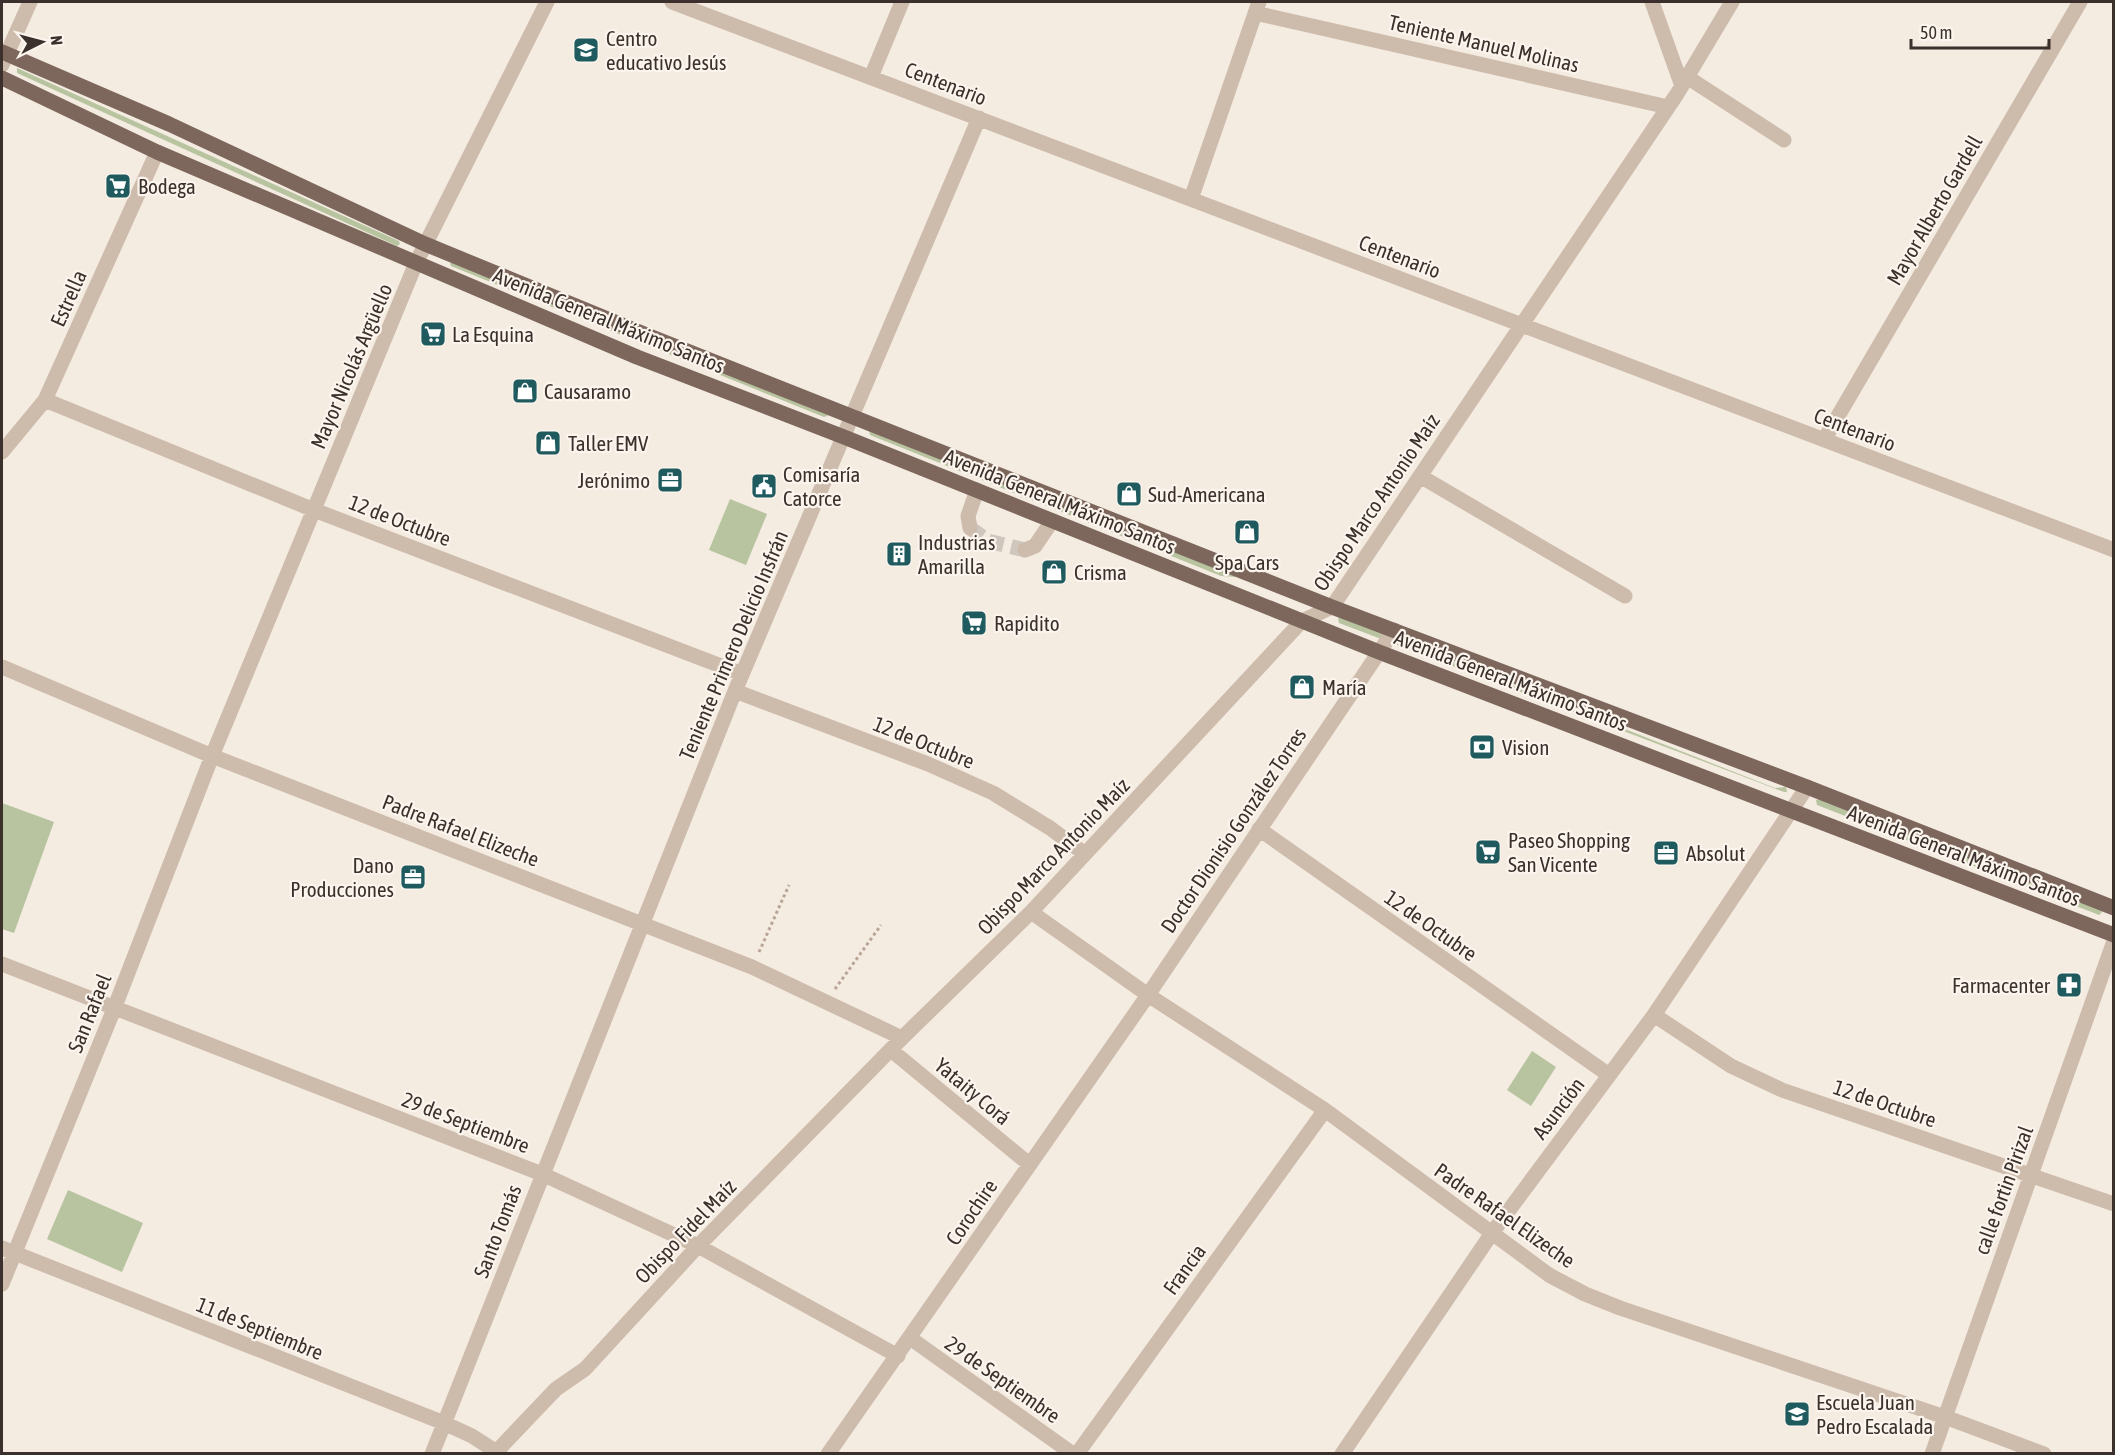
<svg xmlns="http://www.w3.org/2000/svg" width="2115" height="1455" font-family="'Asap Condensed',sans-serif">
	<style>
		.green { fill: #b8c4a0 }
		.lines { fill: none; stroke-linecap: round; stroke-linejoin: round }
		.minor-tunnel { stroke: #cfc6bd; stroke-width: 15; stroke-dasharray: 15 8; stroke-linecap: butt }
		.path { stroke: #b9a596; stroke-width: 3; stroke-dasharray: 3 3; stroke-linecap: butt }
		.minor { stroke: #cdbbac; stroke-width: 15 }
		.major { stroke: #7d675c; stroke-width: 15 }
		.labels { text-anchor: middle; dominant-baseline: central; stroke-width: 4.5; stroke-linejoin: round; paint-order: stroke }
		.poi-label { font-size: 21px; fill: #3b302b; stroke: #fbf5ee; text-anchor: start }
		.street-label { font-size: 21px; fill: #3b302b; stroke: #fbf5ee }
	</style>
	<rect width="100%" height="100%" fill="#f4ebe1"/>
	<path class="green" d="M17,68L399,241L400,244L397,246L17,73Z
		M452,262L828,415L827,416L824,417L451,266L450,263Z
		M869,430L1238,577L1221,576L870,435Z
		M730,499L767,514L746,565L709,550Z
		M1338,618H1342L1775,788L1786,787L1787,792H1784L1339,623Z
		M1819,799L2101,909L2102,912L2099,915L1817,805L1816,800Z
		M2,803L54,822L14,933L2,929Z
		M1532,1051L1556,1067L1531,1106L1507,1090Z
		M68,1190L143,1223L122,1272L47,1239Z"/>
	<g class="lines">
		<path class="minor-tunnel" d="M970,528L988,541L1025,550"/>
		<path class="path" d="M759,952L789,885
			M835,989L881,925"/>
		<path class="minor" d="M672,2L2114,550
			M1652,2L1682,86
			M1255,13L1668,107
			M2,65L30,2
			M871,77L902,2
			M1687,77L1784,140
			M1191,199L1259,2
			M45,400L314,510L742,674
			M1824,440L2080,2
			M2,452L45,400L157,152
			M1420,476L1625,596
			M970,528L968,516L977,490
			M1025,550L1035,546L1052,521
			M2,667L212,756L752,967L902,1038
			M735,691L928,764L993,793L1050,828L1085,854
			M1259,829L1609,1075
			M1031,912L1148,995L1325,1110L1549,1275L1585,1294L1620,1308L1945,1417L2044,1454
			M2,964L542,1174L698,1246L898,1356
			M1654,1015L1731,1066L1782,1090L2114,1204
			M891,1050L1029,1164
			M2,1248L444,1423L472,1436L500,1454
			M2,1284L114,1009L212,756L416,263L547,2
			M910,1338L1073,1454
			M497,1451L556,1389L585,1369L698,1246L902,1038L1031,912L1302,621L1332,607L1677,94L1732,2
			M432,1454L735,691L979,118
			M828,1454L1148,995L1394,630
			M1077,1454L1325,1110
			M1342,1454L1492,1233L1654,1015L1807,787
			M1932,1454L2114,941"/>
		<path class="major" d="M2,52L169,124L425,244L644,334L1332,607L1807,787L2114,908
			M2,78L157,152L637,357L844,437L1379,652L2114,935"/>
	</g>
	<defs>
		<symbol id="school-square" viewBox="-11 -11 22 22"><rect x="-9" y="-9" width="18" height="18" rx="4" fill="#1f5a5e" stroke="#fbf5ee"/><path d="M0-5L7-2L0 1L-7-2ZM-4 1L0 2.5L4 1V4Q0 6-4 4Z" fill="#fff"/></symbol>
		<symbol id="supermarket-square" viewBox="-11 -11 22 22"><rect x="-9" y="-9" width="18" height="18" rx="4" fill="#1f5a5e" stroke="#fbf5ee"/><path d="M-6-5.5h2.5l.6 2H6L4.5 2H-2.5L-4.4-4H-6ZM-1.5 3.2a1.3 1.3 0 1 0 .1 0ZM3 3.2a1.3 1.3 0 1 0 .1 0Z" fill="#fff"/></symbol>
		<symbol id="shop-square" viewBox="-11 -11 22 22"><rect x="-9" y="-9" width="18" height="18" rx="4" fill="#1f5a5e" stroke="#fbf5ee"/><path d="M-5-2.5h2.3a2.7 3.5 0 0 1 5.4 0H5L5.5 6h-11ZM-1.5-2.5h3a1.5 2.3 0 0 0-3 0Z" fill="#fff"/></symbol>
		<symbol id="office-square" viewBox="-11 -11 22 22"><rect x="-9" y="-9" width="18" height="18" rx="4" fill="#1f5a5e" stroke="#fbf5ee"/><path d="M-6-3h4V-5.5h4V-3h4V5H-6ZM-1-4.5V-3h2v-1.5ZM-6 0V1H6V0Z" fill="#fff"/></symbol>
		<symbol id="civic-square" viewBox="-11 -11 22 22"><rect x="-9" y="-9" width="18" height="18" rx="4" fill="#1f5a5e" stroke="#fbf5ee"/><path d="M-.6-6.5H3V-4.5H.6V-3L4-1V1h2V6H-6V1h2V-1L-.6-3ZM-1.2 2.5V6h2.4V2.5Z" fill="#fff"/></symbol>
		<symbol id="building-square" viewBox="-11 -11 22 22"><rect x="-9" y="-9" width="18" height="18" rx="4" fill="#1f5a5e" stroke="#fbf5ee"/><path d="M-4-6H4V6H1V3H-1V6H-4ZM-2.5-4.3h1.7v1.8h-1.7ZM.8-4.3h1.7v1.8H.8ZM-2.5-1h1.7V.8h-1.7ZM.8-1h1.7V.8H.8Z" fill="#fff"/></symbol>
		<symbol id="bank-square" viewBox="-11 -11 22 22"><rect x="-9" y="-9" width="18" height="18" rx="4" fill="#1f5a5e" stroke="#fbf5ee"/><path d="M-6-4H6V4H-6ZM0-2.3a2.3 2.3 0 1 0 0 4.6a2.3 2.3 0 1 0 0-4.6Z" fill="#fff"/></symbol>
		<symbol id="pharmacy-square" viewBox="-11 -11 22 22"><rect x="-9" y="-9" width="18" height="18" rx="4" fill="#1f5a5e" stroke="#fbf5ee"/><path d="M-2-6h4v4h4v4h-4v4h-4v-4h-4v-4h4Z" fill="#fff"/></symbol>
	</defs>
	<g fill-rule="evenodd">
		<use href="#school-square" x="571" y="35" width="30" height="30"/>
		<use href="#supermarket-square" x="103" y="171" width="30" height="30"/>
		<use href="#supermarket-square" x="418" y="319" width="30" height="30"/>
		<use href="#shop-square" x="510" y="376" width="30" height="30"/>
		<use href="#shop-square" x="533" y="428" width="30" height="30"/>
		<use href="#office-square" x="655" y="465" width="30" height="30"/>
		<use href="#civic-square" x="749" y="471" width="30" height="30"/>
		<use href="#shop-square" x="1114" y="479" width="30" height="30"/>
		<use href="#shop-square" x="1232" y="517" width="30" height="30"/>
		<use href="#building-square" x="884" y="539" width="30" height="30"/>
		<use href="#shop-square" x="1039" y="557" width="30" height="30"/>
		<use href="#supermarket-square" x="959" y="608" width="30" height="30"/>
		<use href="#shop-square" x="1287" y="672" width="30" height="30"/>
		<use href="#bank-square" x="1467" y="732" width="30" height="30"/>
		<use href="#supermarket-square" x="1473" y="837" width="30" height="30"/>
		<use href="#office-square" x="1651" y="838" width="30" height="30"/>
		<use href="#office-square" x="398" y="862" width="30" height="30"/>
		<use href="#pharmacy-square" x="2054" y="970" width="30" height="30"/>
		<use href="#school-square" x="1782" y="1399" width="30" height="30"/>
	</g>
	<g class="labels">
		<g class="poi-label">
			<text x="606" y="38">Centro<tspan x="606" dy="24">educativo Jesús</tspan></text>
			<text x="138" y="186">Bodega</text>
			<text x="452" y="334">La Esquina</text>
			<text x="544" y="391">Causaramo</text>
			<text x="568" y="443">Taller EMV</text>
			<text x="783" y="474">Comisaría<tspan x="783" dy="24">Catorce</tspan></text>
			<text x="650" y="480" text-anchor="end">Jerónimo</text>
			<text x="1148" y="494">Sud-Americana</text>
			<text x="918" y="542">Industrias<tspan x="918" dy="24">Amarilla</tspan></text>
			<text x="1247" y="562" text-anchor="middle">Spa Cars</text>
			<text x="1074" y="572">Crisma</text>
			<text x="994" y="623">Rapidito</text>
			<text x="1322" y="687">María</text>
			<text x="1502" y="747">Vision</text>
			<text x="1508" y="840">Paseo Shopping<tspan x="1508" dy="24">San Vicente</tspan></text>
			<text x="1686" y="853">Absolut</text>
			<text x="394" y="865" text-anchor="end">Dano<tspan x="394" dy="24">Producciones</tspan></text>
			<text x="2050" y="985" text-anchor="end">Farmacenter</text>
			<text x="1816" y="1402">Escuela Juan<tspan x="1816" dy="24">Pedro Escalada</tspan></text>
		</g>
		<g class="street-label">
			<text transform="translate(1484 43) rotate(13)">Teniente Manuel Molinas</text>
			<text transform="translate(946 83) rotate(21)">Centenario</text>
			<text transform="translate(1934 210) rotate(-60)">Mayor Alberto Gardell</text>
			<text transform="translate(1400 256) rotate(21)">Centenario</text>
			<text transform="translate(68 298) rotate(-66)">Estrella</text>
			<text transform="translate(609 320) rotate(22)">Avenida General Máximo Santos</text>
			<text transform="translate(351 366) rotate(-67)">Mayor Nicolás Argüello</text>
			<text transform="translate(1855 429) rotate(21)">Centenario</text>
			<text transform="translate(1060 501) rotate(22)">Avenida General Máximo Santos</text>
			<text transform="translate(1376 502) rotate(-56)">Obispo Marco Antonio Maíz</text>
			<text transform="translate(400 520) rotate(21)">12 de Octubre</text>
			<text transform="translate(733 645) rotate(-67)">Teniente Primero Delicio Insfrán</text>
			<text transform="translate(1511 680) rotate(21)">Avenida General Máximo Santos</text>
			<text transform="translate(924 742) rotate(22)">12 de Octubre</text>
			<text transform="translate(461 830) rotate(21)">Padre Rafael Elizeche</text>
			<text transform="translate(1233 830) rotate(-56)">Doctor Dionisio González Torres</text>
			<text transform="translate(1964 855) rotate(21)">Avenida General Máximo Santos</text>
			<text transform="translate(1053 856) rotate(-46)">Obispo Marco Antonio Maíz</text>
			<text transform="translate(1431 925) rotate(35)">12 de Octubre</text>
			<text transform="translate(89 1013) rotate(-68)">San Rafael</text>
			<text transform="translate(973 1091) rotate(40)">Yataity Corá</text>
			<text transform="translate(1885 1103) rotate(19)">12 de Octubre</text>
			<text transform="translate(1558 1108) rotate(-53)">Asunción</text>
			<text transform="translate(466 1122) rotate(21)">29 de Septiembre</text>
			<text transform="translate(2003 1190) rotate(-70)">calle fortin Pirizal</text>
			<text transform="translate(971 1212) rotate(-56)">Corochire</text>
			<text transform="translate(1505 1215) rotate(35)">Padre Rafael Elizeche</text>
			<text transform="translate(497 1231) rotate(-69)">Santo Tomás</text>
			<text transform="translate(685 1231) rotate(-46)">Obispo Fidel Maíz</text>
			<text transform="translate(1184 1269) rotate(-54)">Francia</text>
			<text transform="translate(260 1328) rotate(22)">11 de Septiembre</text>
			<text transform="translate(1003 1379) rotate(35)">29 de Septiembre</text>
		</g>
	</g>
	<rect width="2115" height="1455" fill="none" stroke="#3b302b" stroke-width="6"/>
	<g transform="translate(42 42) rotate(84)" stroke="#fbf5ee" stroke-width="4.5" paint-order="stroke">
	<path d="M0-4.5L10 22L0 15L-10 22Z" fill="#3b302b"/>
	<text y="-9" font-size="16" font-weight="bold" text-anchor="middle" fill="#3b302b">N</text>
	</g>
	<path d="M1911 39v9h138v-9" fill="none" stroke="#3b302b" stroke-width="3"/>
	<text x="1920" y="39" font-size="18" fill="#3b302b" stroke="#fbf5ee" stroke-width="4.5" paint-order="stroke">50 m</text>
</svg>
